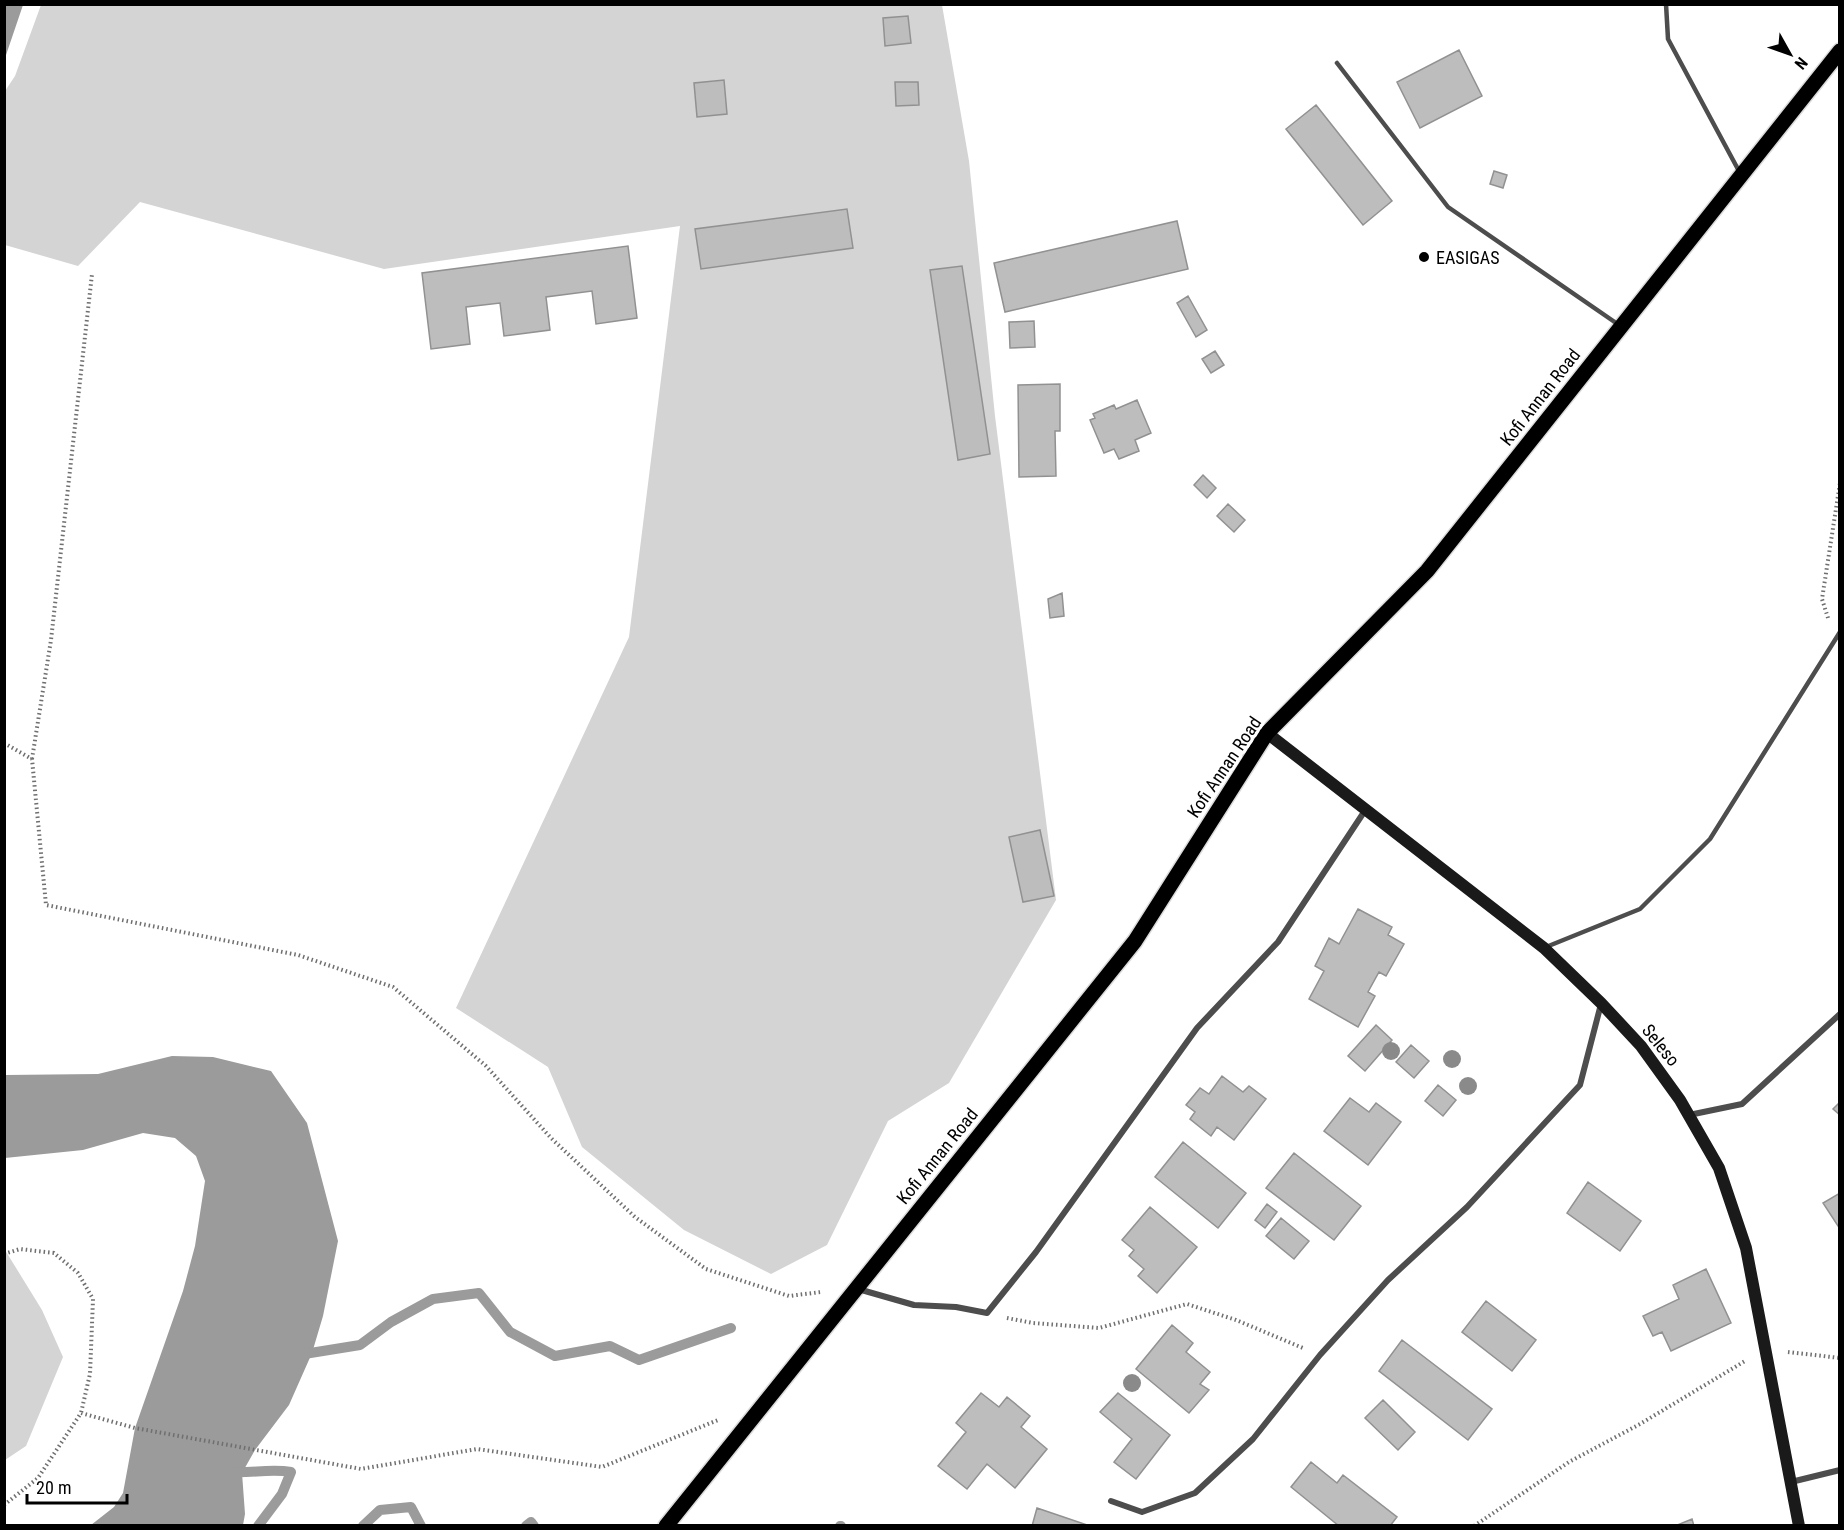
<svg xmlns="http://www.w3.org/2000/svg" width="1844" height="1530" font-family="'Roboto Condensed',sans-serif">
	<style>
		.green { fill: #d4d4d4 }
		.water { fill: #9b9b9b }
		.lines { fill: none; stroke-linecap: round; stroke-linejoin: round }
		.stream { stroke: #9b9b9b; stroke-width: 10 }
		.building { fill: #bdbdbd; stroke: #919191; stroke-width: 1.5 }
		.primary-casing { stroke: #dbdbdb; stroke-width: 18 }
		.path { stroke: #6f6f6f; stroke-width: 4; stroke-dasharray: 1.5 3; stroke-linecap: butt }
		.lane { stroke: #4d4d4d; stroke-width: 4.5 }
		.street { stroke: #4d4d4d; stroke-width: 6 }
		.secondary { stroke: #1a1a1a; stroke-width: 12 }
		.primary { stroke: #000; stroke-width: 15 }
		.tree { fill: #8a8a8a }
		.poi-dot { fill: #000; stroke: #fff; stroke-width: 2 }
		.labels { text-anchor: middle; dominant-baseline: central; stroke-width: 6; stroke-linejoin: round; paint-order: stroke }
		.poi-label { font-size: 18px; fill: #000; stroke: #fff; text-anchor: start }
		.street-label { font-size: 18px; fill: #000; stroke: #fff }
	</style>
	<rect width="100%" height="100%" fill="#fff"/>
	<path class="green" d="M41,5H942L969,161L995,416L1056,900L949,1083L888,1121L827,1245L771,1274L684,1230L582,1147L548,1067L456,1008L629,637L680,226L384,269L140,202L78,266L5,245V91L15,76Z
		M5,1250L42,1310L63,1357L26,1446L5,1460Z"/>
	<path class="water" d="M5,4L23,5L5,58L4,5Z
		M172,1056L213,1057L271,1071L307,1123L338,1241L323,1316L312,1353L289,1405L255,1450L242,1473L245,1514L243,1525H91L114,1507L123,1493L135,1428L183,1291L195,1246L205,1181L196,1156L175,1138L143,1133L83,1150L5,1158V1075L98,1074Z"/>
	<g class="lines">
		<path class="stream" d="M298,1355L360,1345L391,1322L433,1299L479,1293L510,1332L555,1356L610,1346L639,1360L731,1328
			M229,1472C251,1474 269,1468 291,1472L282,1494L258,1526
			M363,1526L380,1510L411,1507L421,1526
			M526,1526L531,1522L534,1526
			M840,1526H841"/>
	</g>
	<path class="building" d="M908,16L911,43L885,46L883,18Z
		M1459,50L1482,96L1420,128L1397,82Z
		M724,80L727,114L697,117L694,83Z
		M895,82H918L919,105L896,106Z
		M1316,105L1392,201L1363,225L1286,129Z
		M1494,171L1507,175L1503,188L1490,184Z
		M847,209L853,248L701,269L695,229Z
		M1177,221L1188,269L1005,312L994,263Z
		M628,246L637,318L596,324L592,291L546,297L550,330L504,336L500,303L466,307L470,344L431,349L422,273Z
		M962,266L990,454L958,460L930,270Z
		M1188,296L1207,330L1196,337L1177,303Z
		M1034,321L1035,347L1010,348L1009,322Z
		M1215,351L1224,365L1211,373L1202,359Z
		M1060,384V431H1055L1056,476L1019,477L1018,385Z
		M1137,400L1151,433L1135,440L1139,451L1119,459L1114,449L1104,453L1090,420L1095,418L1093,414L1114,405L1116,409Z
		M1203,475L1216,488L1207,498L1194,485Z
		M1228,504L1245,520L1234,532L1217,516Z
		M1062,593L1064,616L1050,618L1048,599Z
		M1040,830L1054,896L1023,902L1009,837Z
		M1358,909L1392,927L1388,935L1404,944L1386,976L1379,972L1368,992L1375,996L1358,1027L1309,999L1324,971L1315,966L1329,938L1339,944Z
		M1376,1025L1392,1040L1365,1071L1348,1056Z
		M1411,1045L1429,1061L1414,1078L1396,1062Z
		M1222,1076L1243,1092L1249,1086L1266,1099L1234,1140L1217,1127L1211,1136L1190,1119L1195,1112L1186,1105L1200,1088L1209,1094Z
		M1438,1085L1456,1100L1443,1116L1425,1101Z
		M1350,1098L1369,1112L1376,1103L1401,1122L1368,1165L1324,1131Z
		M1840,1102V1115L1833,1109Z
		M1183,1142L1246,1193L1218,1228L1155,1177Z
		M1294,1153L1361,1206L1334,1240L1266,1188Z
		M1588,1182L1641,1221L1620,1251L1567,1213Z
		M1840,1193V1229L1823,1203Z
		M1267,1204L1277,1212L1265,1228L1255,1220Z
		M1150,1207L1197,1247L1157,1293L1138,1276L1144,1269L1129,1256L1134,1250L1122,1240Z
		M1281,1218L1309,1241L1294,1259L1266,1236Z
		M1706,1269L1731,1323L1671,1351L1662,1332L1653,1336L1643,1316L1679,1299L1673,1285Z
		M1486,1301L1536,1340L1512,1371L1462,1332Z
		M1172,1325L1193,1343L1186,1352L1210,1372L1200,1384L1209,1390L1189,1413L1136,1369Z
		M1402,1340L1492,1409L1468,1440L1379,1371Z
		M981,1393L999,1407L1007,1397L1030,1416L1021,1427L1047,1449L1015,1488L987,1464L967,1489L938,1466L966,1432L956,1423Z
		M1118,1393L1170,1435L1136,1479L1114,1462L1132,1439L1100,1412Z
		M1383,1400L1415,1432L1398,1450L1365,1418Z
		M1311,1462L1337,1483L1343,1475L1397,1517L1390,1526H1339L1291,1487Z
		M1037,1508L1090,1526H1032Z
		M1692,1519L1694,1526H1675Z"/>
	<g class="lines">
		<defs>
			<path id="primary" d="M666,1526L1135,941L1267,733L1427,571L1840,51"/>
		</defs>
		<use href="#primary" class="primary-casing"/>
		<path class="path" d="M1828,618L1822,599L1840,483
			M4,743L32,759L46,905L298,955L393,987L486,1066L551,1138L635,1217L706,1269L789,1296L821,1292
			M32,759L51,640L92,274
			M4,1254L20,1249L54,1253L78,1273L93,1299L90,1374L81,1413
			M1007,1318L1033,1323L1099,1328L1187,1304L1236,1320L1303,1348
			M1788,1352L1840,1358
			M4,1505L38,1478L81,1413L135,1428L361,1469L477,1449L602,1467L718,1420
			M1474,1526L1569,1462L1640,1424L1745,1361"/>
		<path class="lane" d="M1666,4L1668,39L1740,173
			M1337,63L1448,207L1619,325
			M1546,947L1640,909L1710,839L1840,632"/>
		<path class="street" d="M1689,1115L1742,1104L1840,1014
			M858,1289L914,1305L956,1307L987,1313L1036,1252L1197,1028L1278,942L1366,809
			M1791,1482L1840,1470
			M1111,1501L1142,1512L1195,1493L1253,1439L1320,1355L1388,1280L1467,1207L1580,1085L1601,1004"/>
		<path class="secondary" d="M1267,733L1544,948L1601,1003L1641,1046L1680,1100L1719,1168L1746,1248L1799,1526"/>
		<use href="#primary" class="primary"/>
	</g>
	<g class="tree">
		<circle cx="1391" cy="1051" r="9"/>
		<circle cx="1452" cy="1059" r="9"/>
		<circle cx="1468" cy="1086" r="9"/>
		<circle cx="1132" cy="1383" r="9"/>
	</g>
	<circle class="poi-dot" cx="1424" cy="257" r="6"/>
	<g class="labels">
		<g class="poi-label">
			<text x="1436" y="257">EASIGAS</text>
		</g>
		<g class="street-label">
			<text transform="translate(1540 397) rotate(-52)">Kofi Annan Road</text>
			<text transform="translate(1224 767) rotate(-56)">Kofi Annan Road</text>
			<text transform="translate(1661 1045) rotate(51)">Seleso</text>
			<text transform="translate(937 1156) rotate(-51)">Kofi Annan Road</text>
		</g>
	</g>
	<rect width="1844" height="1530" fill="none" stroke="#000000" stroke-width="12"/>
	<g transform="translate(1790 54) rotate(130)" stroke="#ffffff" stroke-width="4.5" paint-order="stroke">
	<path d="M0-4.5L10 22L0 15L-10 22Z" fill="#000000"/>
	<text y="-9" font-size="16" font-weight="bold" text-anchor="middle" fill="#000000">N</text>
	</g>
	<path d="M27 1494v9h100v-9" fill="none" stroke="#000000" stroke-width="3"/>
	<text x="36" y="1494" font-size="18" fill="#000000" stroke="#ffffff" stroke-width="4.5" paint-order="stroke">20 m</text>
</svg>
